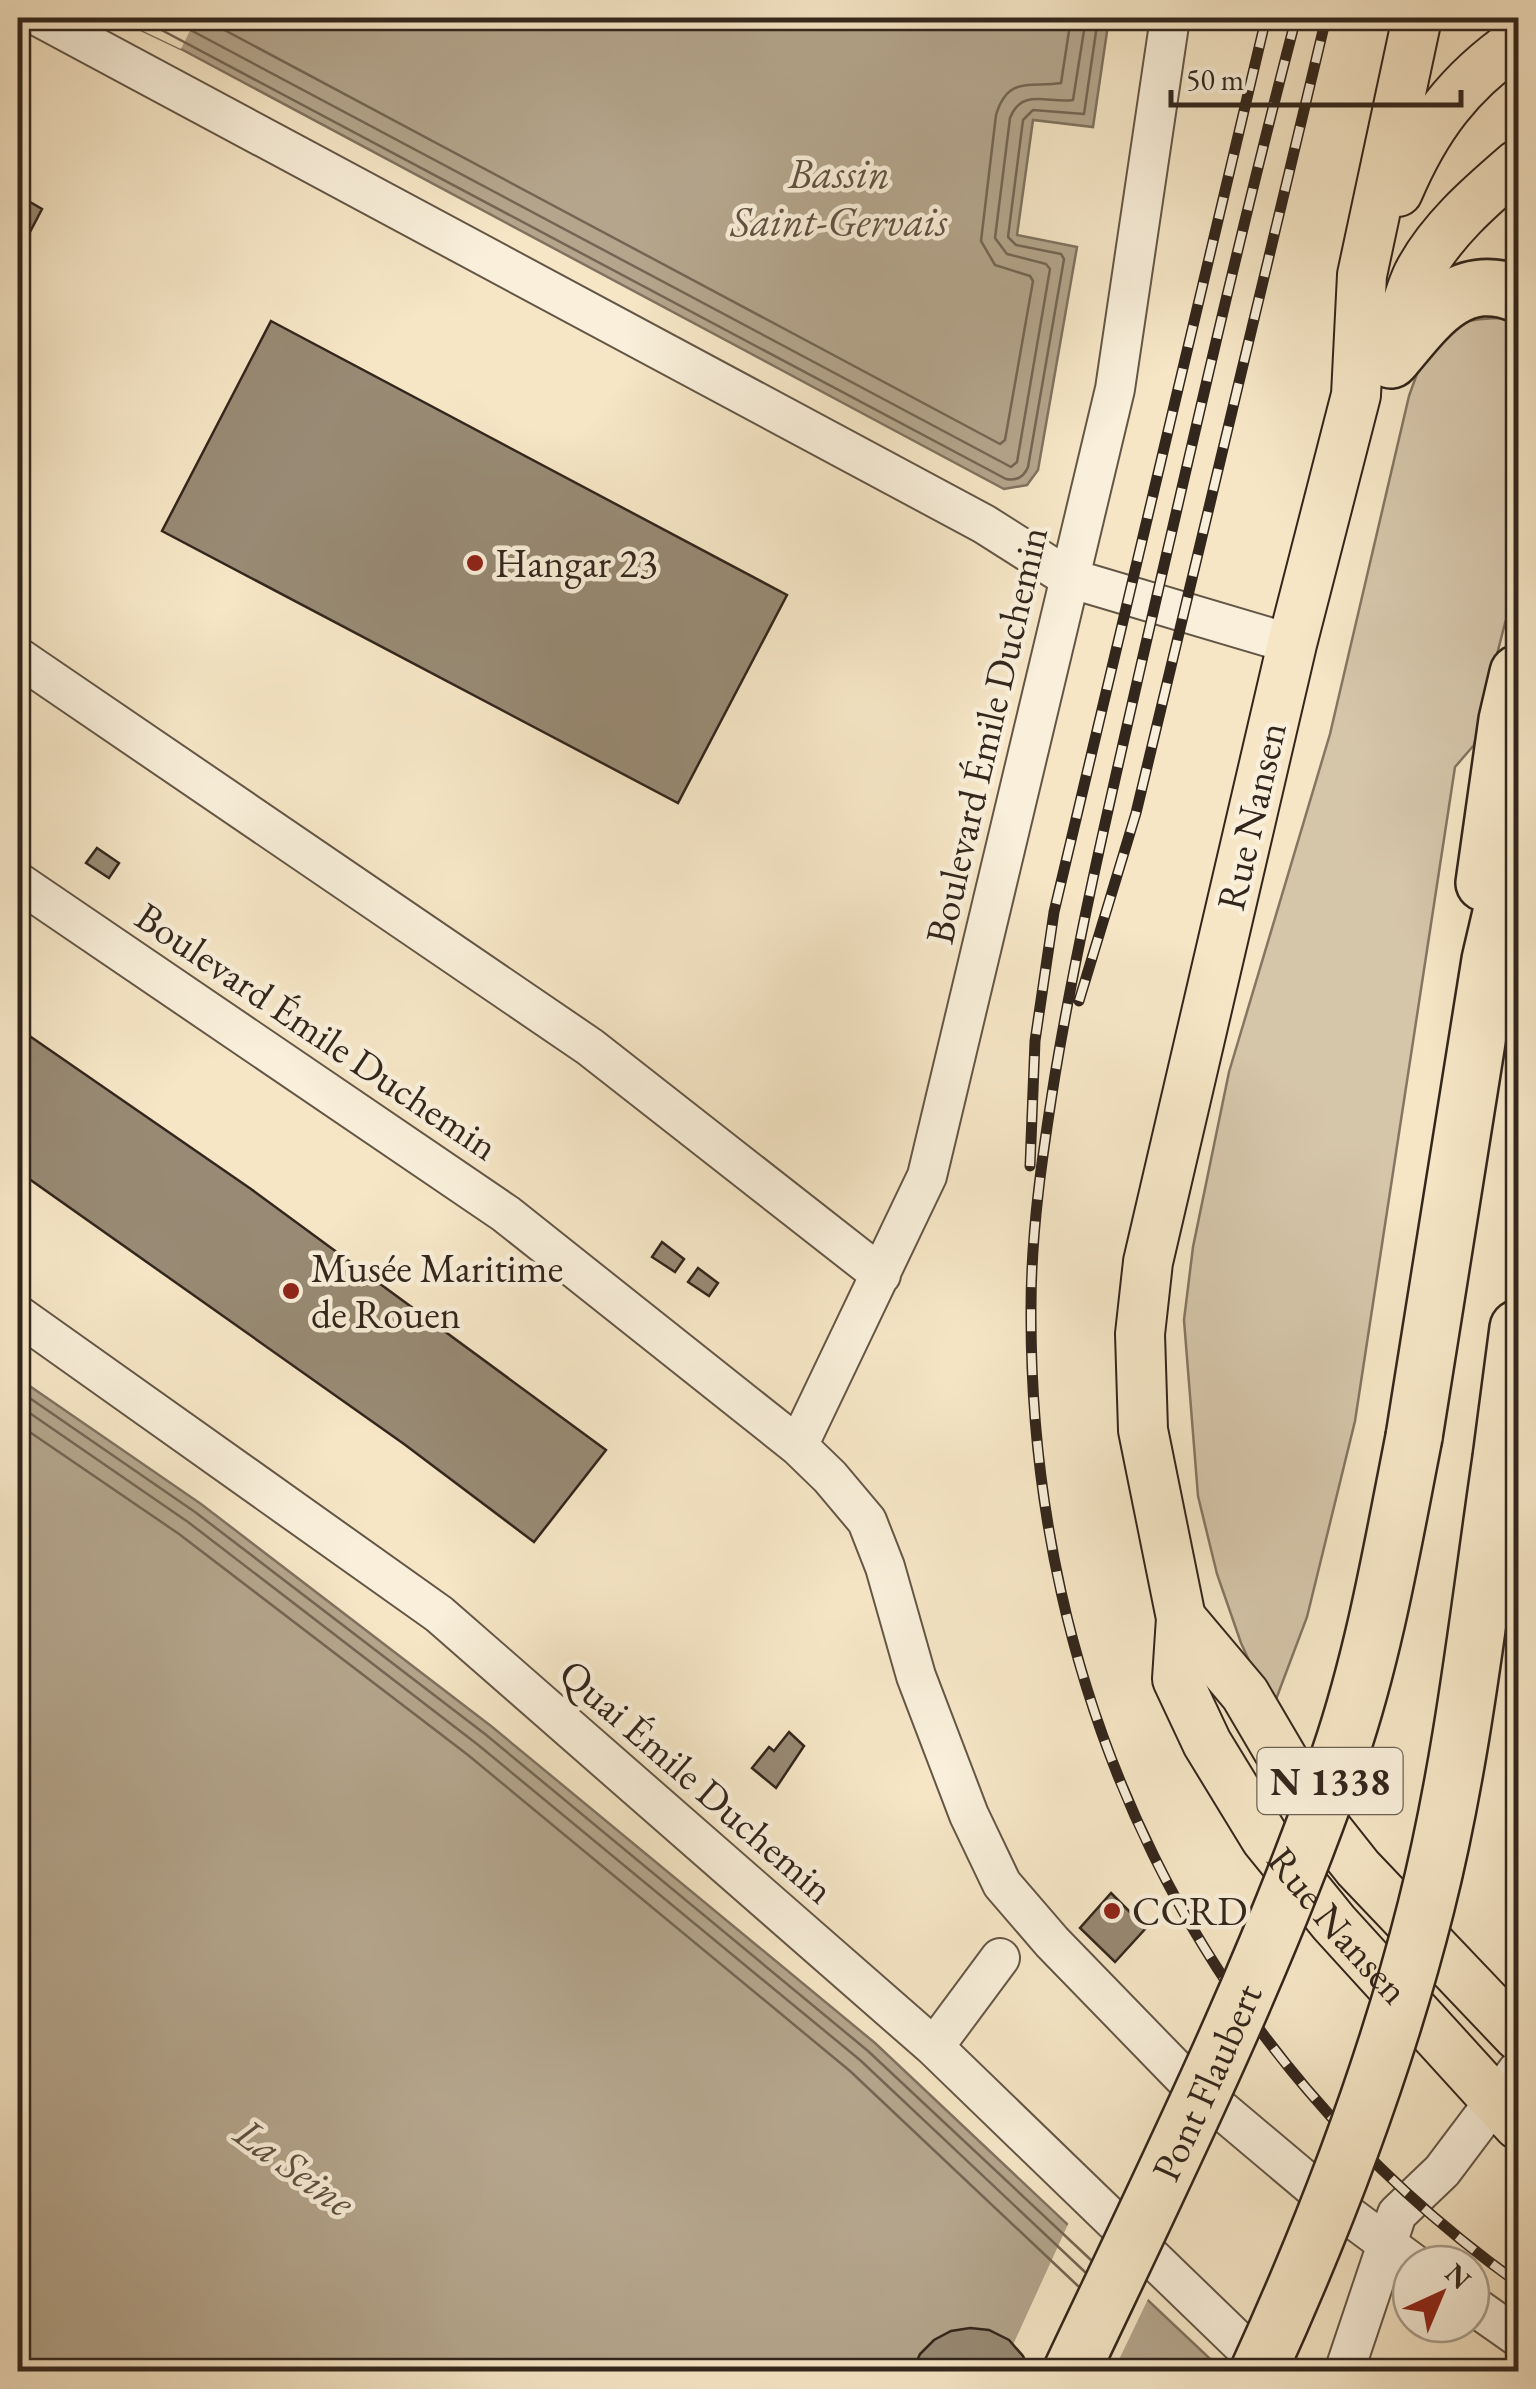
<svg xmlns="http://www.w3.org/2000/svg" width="1536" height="2389" font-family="'EB Garamond',serif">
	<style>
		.green { fill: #d5c5a9; stroke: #847662; stroke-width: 2.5 }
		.water { fill: #b4a58c; stroke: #80725f; stroke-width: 2.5 }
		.pier { fill: #f6e6c6 }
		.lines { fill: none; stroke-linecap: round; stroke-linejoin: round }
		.shore { stroke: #746654; stroke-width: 2.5 }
		.building { fill: #988a74; stroke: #33261c; stroke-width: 2.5 }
		.minor-casing { stroke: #645646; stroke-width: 42 }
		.major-casing { stroke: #33261c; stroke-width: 52 }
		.highway-casing { stroke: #33261c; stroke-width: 60 }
		.minor { stroke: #f9efda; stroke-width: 38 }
		.major { stroke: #f6e6c6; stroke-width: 48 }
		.highway { stroke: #f6e6c6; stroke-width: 55 }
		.rail-casing { stroke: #33261c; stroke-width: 11 }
		.rail { stroke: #f9efda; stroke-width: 8; stroke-dasharray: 22; stroke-linecap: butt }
		.highway-bridge-casing { stroke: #33261c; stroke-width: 60; stroke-linecap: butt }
		.highway-bridge { stroke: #f6e6c6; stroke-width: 55 }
		.poi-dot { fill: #8f2418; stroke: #f9efda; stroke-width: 4 }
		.labels { text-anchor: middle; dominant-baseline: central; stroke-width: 9; stroke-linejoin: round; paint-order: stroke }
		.shield { fill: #f9efda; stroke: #6e6255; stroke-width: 2.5 }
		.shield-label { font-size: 38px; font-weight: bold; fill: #33261c }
		.poi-label { font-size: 40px; fill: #33261c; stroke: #f9efda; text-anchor: start }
		.street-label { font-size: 40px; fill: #33261c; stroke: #f9efda }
		.water-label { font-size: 42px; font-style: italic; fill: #605243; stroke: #f9efda }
	</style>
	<rect width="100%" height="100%" fill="#f6e6c6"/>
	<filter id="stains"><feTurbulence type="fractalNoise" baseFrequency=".002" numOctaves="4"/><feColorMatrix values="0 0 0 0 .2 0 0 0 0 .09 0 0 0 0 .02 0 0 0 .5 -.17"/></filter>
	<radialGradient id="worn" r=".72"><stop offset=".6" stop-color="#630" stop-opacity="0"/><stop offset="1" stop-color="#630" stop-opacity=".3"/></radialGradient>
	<path class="green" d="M1501,318L1518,327V582L1505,623L1474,745L1455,767L1355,1421L1307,1617L1272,1710L1241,1643L1217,1574L1198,1496L1184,1320L1193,1247L1229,1072L1330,734L1409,396C1429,339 1437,319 1501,318Z"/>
	<path class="water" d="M116,18H1109L1093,127L1033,120L1017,235L1077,247L1038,470L1027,485L1004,489L181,49Z
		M18,1378L201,1504L491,1726L875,2043L1223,2371H18Z"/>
	<path class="pier" d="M116,18H196L181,49Z
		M1070,2220L1150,2295L1113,2372L1001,2371Z"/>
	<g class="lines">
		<path class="shore" d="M139,18L1006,479C1017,481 1024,477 1028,467L1064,259L1061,254L1016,245L1008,237L1023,120L1033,110L1084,114L1098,18
			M168,18L1011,467L1017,462L1050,269L1046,264L1007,254L995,238L1010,118C1022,87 1049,104 1073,100L1086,18
			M202,18L1000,444L1005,440L1033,281L1030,276L995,265L981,241L996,115C1008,75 1031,88 1061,83L1071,18
			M18,1390L195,1512L485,1734L868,2051L1091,2260
			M18,1405L188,1522L477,1744L860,2060L1085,2272
			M18,1424L179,1534L468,1755L850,2071L1078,2286"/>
	</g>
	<path class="building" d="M18,195L42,209L18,255Z
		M271,321L787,595L678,803L162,531Z
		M97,848L119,863L109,878L86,863Z
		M31,1037L251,1189L606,1450L534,1542L404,1444L18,1171V1057Z
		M662,1242L684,1259L675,1272L652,1257Z
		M698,1268L718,1283L709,1296L688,1282Z
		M789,1732L804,1746L776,1788L752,1768L769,1747L774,1751Z
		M1111,1893L1146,1928L1115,1962L1080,1928Z
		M970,2328L989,2330L1009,2340L1023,2356L1030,2372H912L920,2354L934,2340L951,2331Z"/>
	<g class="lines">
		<defs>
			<path id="minor" d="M41,18L984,524L1069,578L1292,644
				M18,657L590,1047L881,1275
				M18,882L506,1214L798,1446L830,1477L867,1521L885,1567L916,1676L969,1815L1002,1884L1052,1942L1187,2081L1333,2204L1414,2264
				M18,1315L439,1614L934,2047L1270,2372
				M798,1446L927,1176L1115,389L1170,18
				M934,2047L1000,1958
				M1471,2304L1518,2337
				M1344,2372L1397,2214L1442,2171L1518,2070"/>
			<g id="major">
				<path id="s1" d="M1417,18L1362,275L1356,395L1292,644L1148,1262L1140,1334L1143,1430L1181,1618L1177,1679L1207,1743L1265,1838L1334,1923L1518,2125"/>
				<path d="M1398,192C1426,126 1459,82 1518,41"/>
				<path d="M1392,357C1400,330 1406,299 1418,274C1441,230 1481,196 1518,164"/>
				<path d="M1181,1618L1245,1694L1316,1815L1358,1868L1518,2036"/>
			</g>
			<path id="highway" d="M1391,360C1426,319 1457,270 1518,294
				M1484,883L1507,720L1518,673
				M1414,1437L1490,960L1518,840
				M1501,1458L1518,1328"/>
		</defs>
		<use href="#minor" class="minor-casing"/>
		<use href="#major" class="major-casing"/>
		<use href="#highway" class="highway-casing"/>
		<use href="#minor" class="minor"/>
		<use href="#major" class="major"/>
		<use href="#highway" class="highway"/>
		<defs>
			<path id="rail" d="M1296,18C1240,232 1191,449 1141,665C1110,801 1078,937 1055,1075C1043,1151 1031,1230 1031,1308C1029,1698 1198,2054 1518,2283
				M1079,1001L1136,813L1326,18
				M1030,1166L1035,1041L1054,912L1266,18"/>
		</defs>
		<use href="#rail" class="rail-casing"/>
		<use href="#rail" class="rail"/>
		<defs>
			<g id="highway-bridge">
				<path id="s2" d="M1071,2372C1167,2169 1267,1967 1340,1754C1375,1651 1393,1543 1414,1437"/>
				<path d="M1258,2372C1326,2223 1386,2066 1426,1907C1463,1761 1479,1607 1501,1458"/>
			</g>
		</defs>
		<use href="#highway-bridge" class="highway-bridge-casing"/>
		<use href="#highway-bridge" class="highway-bridge"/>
	</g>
	<g class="poi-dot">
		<circle cx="475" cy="563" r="10"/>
		<circle cx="291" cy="1291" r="10"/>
		<circle cx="1112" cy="1911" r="10"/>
	</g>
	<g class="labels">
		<rect class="shield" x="1257.5" y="1748" width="145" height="66" rx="8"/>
		<g class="shield-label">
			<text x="1330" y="1781">N 1338</text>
		</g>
		<g class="poi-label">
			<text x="495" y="563">Hangar 23</text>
			<text x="311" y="1268">Musée Maritime<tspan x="311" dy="46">de Rouen</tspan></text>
			<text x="1132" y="1911">CCRD</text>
		</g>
		<g class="street-label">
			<text transform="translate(986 735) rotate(-77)">Boulevard Émile Duchemin</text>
			<text transform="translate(1251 816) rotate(-77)">Rue Nansen</text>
			<text transform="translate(317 1031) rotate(34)">Boulevard Émile Duchemin</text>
			<text transform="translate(697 1781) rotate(41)">Quai Émile Duchemin</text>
			<text stroke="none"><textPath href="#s1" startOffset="1992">Rue Nansen</textPath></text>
			<text stroke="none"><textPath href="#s2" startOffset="320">Pont Flaubert</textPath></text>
		</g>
		<g class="water-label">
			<text x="839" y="173">Bassin<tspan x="839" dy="48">Saint-Gervais</tspan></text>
			<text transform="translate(295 2167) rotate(36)">La Seine</text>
		</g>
	</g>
	<rect width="1536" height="2389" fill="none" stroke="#f6e6c6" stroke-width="60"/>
	<rect x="20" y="20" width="1496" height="2349" fill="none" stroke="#33261c" stroke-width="5"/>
	<rect x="30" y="30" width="1476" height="2329" fill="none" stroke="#33261c" stroke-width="2.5"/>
	<g transform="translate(1441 2294) rotate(44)"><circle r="48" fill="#f9efda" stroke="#aa9f8e" stroke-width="2.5"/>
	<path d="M0-8L18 38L0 25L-18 38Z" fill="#8f2418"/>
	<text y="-15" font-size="28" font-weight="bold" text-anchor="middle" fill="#33261c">N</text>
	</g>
	<path d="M1171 90v15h290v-15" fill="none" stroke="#33261c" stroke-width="5"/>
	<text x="1186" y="90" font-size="30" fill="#33261c" stroke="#f9efda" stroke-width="8" paint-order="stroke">50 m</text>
	<rect width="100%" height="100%" filter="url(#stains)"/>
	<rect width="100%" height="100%" fill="url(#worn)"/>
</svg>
